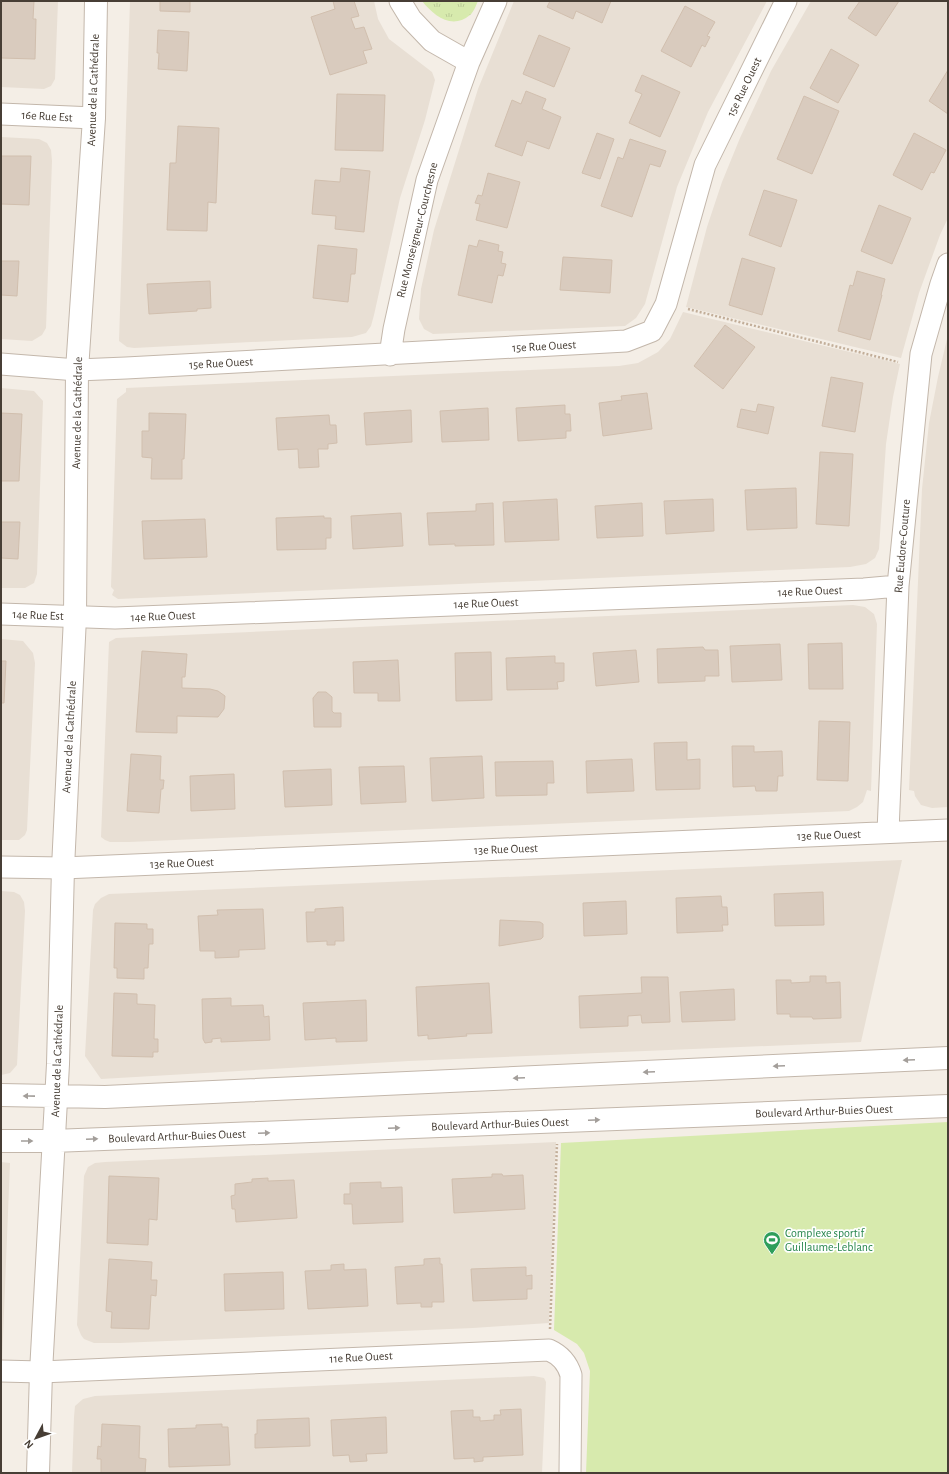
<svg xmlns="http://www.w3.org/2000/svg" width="949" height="1474" font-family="'Alegreya Sans',sans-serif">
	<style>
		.residential { fill: #e8dfd4 }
		.grass { fill: #d7eaad }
		.park { fill: url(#park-tufts) }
		.building { fill: #d9cbbe; stroke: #d1bfae }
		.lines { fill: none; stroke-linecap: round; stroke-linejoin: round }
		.minor-casing { stroke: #c3b7ab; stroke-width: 23 }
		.tertiary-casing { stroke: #c3b7ab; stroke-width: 24 }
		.path { stroke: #c2ae99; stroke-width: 2.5; stroke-dasharray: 2 2; stroke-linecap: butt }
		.minor { stroke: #fff; stroke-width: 21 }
		.tertiary { stroke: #fff; stroke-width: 22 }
		.oneway { fill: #a39e9a }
		.labels { text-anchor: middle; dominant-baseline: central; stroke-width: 3.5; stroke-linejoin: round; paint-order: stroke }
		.street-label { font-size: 12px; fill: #473e35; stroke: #fff }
		.leisure-label { font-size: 12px; fill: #27864d; stroke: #fff; text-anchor: start }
	</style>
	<defs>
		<pattern id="park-tufts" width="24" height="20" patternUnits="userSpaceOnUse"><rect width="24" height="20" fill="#d7eaad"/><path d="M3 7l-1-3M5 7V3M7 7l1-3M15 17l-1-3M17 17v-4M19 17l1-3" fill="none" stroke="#baca95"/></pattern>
	</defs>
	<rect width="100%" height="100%" fill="#f4eee6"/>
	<path class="residential" d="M1,1H58L55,79L51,86L44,89L1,87Z
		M130,1H374L378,19L389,39L432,72L435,80L425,120L400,198L374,315L371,326L366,333L352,337L134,348L127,347L119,341Z
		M514,1H767L708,112L677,187L645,304L636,318L625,326L433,334L424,329L419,319L421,289L434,230L478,89Z
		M811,1H948V218L940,235L919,293L901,358L686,307L707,227L722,182L740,138L771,71Z
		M1,137L39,139L47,143L51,150L52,161L46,328L42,335L32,341L1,339Z
		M683,312L900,364L893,397L886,444L879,549L875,558L866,564L850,567L118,599L112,595L114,590L111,587L117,399L126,392V388L619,366L638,363L658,352L670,339Z
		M948,335V807L932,808L921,805L915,796L914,791L909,790L922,489L929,423L938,377Z
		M1,388L34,391L43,401L37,574L34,583L25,588H1Z
		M853,605L865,607L874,614L877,624L871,791L867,790L863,802L857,807L849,811L129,842H110L105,840L101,837L109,642L116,638Z
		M1,639L23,641L33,653L35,663L27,830L25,835L19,840H1Z
		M902,860L861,1042L409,1061L101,1079L85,1056L93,910L95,904L101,898L109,894Z
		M1,891L14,892L20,895L24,902L25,911L17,1065L10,1073L1,1075Z
		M556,1142L549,1323L473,1328L120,1343H94L84,1339L81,1335L77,1325L84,1176L88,1167L95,1163L105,1162Z
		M1,1162L10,1163L1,1387Z
		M534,1376L544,1378L546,1382L542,1473H72L74,1417L75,1406L83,1399L95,1396Z"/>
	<path class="grass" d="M948,1122V1473H586L590,1371L584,1353L577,1344L554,1330L561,1143Z"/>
	<path class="park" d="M422,1H478C476,5 474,12 470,15C452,30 434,16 422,1Z"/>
	<path class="building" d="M1,1H34L33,19H36L35,59L1,58Z
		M160,1H190V12L160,11Z
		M333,1H354L359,16L351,18L355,29L364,27L372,49L363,51L367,63L330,75L311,17L335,9Z
		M550,1H611L602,23L576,11L573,19L547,7Z
		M860,1H899L876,36L848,18Z
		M685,6L715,22L707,36L710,37L705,47L702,45L691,67L661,51Z
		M158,30L189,32L187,71L158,69L159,53H157Z
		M539,35L570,48L554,87L523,74Z
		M831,49L859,65L838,103L810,88Z
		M948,70V114L929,101Z
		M642,75L680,92L660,137L629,123L642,94L635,91Z
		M526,91L546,99L542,109L561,117L549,149L527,141L522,156L495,146L512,100L521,104Z
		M337,94L385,95L383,151L335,150Z
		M804,96L839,111L812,174L777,159Z
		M178,126L219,128L216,203L208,202L207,231L167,230L170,163H176Z
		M597,133L614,139L600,179L582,173Z
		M914,133L946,150L934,173L931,172L922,190L893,175Z
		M630,139L666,151L660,167L650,164L632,217L601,206L618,157L623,159Z
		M1,156H31L29,205L1,204Z
		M341,168L370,171L364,232L335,229L336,216L312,214L315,180L340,182Z
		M488,173L520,182L507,228L476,220L480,204L475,203L478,195L482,196Z
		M764,190L797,200L781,247L749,235Z
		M879,205L911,218L892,264L861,251Z
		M479,240L499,245L498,251L503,252L501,263L506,264L503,276L498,275L492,303L458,295L469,245L477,247Z
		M318,245L357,249L355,274H351L348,302L313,298Z
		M563,257L612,260L610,293L560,290Z
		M742,258L775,268L762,315L729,305Z
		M1,261H19L17,296L1,295Z
		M857,271L885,279L881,295H882L870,340L838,331L850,285L853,286Z
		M210,281L211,308L197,309V311L149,314L147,284Z
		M725,325L755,347L723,389L694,366Z
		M831,377L863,383L855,432L822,426Z
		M647,393L652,429L603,436L599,403L622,400L621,396Z
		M758,404L774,407L768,434L737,427L741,409L756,412Z
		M565,405V414H570L571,431H566V438L518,441L516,408Z
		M488,408L489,440L442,442L440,411Z
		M411,410L412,442L366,445L364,413Z
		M1,413L22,414L19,481H1Z
		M149,413L186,414L184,459H182V479H151L152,458L142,457V431H149Z
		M329,415L330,425H336L337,443L328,444V449H318L319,467L299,468L298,449L278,450L276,418Z
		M820,452L853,454L849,526L816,524Z
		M796,488L797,528L747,530L745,490Z
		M557,499L559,540L505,542L503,502Z
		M713,499L714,531L666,534L664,501Z
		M493,503L494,545L455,546V544L429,545L427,513L476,511V504Z
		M642,503L643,536L597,538L595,506Z
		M401,513L403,546L353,549L351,516Z
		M324,516V518H331V538H326V549L277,550L276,518Z
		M205,519L207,557L144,559L142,521Z
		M1,522H20L18,559L1,558Z
		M842,643L843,689H809L808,644Z
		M780,644L782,680L732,682L730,646Z
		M703,647L705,650H718L719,676H705V681L658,683L657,649Z
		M636,650L639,682L596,686L593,653Z
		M142,651L187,654L185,677H182V688L210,689L218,691L225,696L224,709L218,717L177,716V733L136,732Z
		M491,652L492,700L456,701L455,653Z
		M555,656V663H564V681L557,682L558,689L507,690L506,658Z
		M398,660L400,701H378V693H354L353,662Z
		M1,661H6L4,703H1Z
		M318,692H326L332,697V711L334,713H341V727H314L313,698Z
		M819,721L850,722L848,781L817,780Z
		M687,742V760L700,759V789L656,790L654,743Z
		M732,746H754V752L782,751L783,776H778L777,791H756L755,786L733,787Z
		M131,754L161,756L160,780H164L163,789H161L159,813L127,811Z
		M482,756L484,798L432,801L430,758Z
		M632,759L634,791L587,793L586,761Z
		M553,761L554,783H547V795L496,796L495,762Z
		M404,766L406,802L361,804L359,767Z
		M331,769L332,805L285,807L283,771Z
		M234,774L235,809L191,811L190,776Z
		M823,892L824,925L775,926L774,894Z
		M721,896L722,907H727L728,925H722L723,931L677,933L676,898Z
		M626,901L627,934L584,936L583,903Z
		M343,907L344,941H335V945H327V941L307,942L306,912H315V909Z
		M263,909L265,949L239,950V957L215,958V951H200L198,916L218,915L217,910Z
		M500,920L540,922L543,924V937L541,939L499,946Z
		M115,923L147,924V929H153V944H149L148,968H144V979L117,978V968H114Z
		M810,976H826V983L840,982L841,1018L813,1019L812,1017H790V1014H777L776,980H791V983L810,982Z
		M641,977H668L670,1022L642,1023L641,1015L628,1016V1026L580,1028L579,996L642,993Z
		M489,983L492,1033L466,1034L467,1036L428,1039V1035L418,1036L416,987Z
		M734,989L735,1020L682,1022L680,992Z
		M114,993L137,994V1004L155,1005L154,1039H158V1052H153V1057L112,1056Z
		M231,998V1006L263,1005L264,1017L269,1016L270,1040L221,1042V1038L212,1039V1042L205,1043L203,1039L202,999Z
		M366,1000L367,1041L336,1042V1038L305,1040L303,1003Z
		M492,1174H502L503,1176L523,1175L525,1209L454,1213L452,1179L492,1177Z
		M109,1176L159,1178L157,1220L149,1219L148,1245L107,1243Z
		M268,1178V1181L294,1180L297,1218L236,1222L235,1209H232L231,1196L235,1195V1184L252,1182V1179Z
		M381,1182V1188L402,1187L403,1222L353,1224L352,1204H344V1194H350V1183Z
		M440,1258V1264H442L444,1302H432V1307H421V1303L397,1304L395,1267L424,1265V1259Z
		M109,1259L152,1262L151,1280H157L156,1296L151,1295L149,1329L111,1328L112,1312L106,1311Z
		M344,1264V1270L366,1269L368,1306L308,1309L305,1271L331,1270V1265Z
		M526,1267V1276L532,1275V1289H527V1299L473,1301L471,1269Z
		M283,1272L284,1309L225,1311L224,1274Z
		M521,1409L523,1455L483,1457V1461L474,1462V1458L454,1459L451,1411L473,1410V1417H480V1421L494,1420V1415H501L500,1410Z
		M386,1417L387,1453L366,1454L367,1461L350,1462L349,1455L333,1456L331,1420Z
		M309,1418L310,1446L255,1448V1434H257V1420Z
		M102,1424L140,1426L139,1458L146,1459L145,1473H101V1459H97L98,1446L101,1447Z
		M222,1424V1427H228L230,1465L169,1467L168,1429L196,1428V1425Z"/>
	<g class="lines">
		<defs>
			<path id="minor" d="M400,1L411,19L432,41L469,62
				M1,114L94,118
				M390,355L394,329L427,180L469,62L496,1
				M1,364L77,370L126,368L626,341L652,331L666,304L705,165L786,1
				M1,614L115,618L864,589L898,586
				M888,832L898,586L921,354L941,284L948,264
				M1,867L63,868L948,830
				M1,1371L41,1372L549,1350C560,1355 567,1362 571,1375L570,1473"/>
			<path id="tertiary" d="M1,1095L105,1097L948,1058
				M1,1141H53L948,1106
				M38,1473L41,1372L58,1064L63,868L75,617L77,370L94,118L96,1"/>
		</defs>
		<use href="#minor" class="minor-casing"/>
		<use href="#tertiary" class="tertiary-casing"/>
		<path class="path" d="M688,309L898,362
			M550,1329L557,1144"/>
		<use href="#minor" class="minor"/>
		<use href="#tertiary" class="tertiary"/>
	</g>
	<defs><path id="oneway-solid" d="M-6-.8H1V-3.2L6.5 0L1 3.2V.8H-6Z"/></defs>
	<g class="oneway">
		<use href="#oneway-solid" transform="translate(909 1060) rotate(177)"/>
		<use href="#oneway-solid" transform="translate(779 1066) rotate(177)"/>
		<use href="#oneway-solid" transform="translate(649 1072) rotate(177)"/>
		<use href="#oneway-solid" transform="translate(519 1078) rotate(177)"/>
		<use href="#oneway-solid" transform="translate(29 1096) rotate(-179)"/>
		<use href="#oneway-solid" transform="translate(594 1120) rotate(-2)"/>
		<use href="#oneway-solid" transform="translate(394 1128) rotate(-2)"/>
		<use href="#oneway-solid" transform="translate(264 1133) rotate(-2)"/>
		<use href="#oneway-solid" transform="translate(92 1139) rotate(-3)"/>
		<use href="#oneway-solid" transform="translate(27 1141)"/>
	</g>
	<defs>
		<symbol id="stadium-pin" viewBox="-11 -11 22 30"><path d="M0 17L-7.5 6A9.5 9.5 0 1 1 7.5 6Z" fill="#2e9e5b" stroke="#fff"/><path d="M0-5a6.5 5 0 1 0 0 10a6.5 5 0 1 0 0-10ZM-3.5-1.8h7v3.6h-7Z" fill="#fff"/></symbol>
	</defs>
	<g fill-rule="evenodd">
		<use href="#stadium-pin" x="762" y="1230" width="20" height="27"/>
	</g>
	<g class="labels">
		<g class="street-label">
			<text transform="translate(744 87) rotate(-64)">15e Rue Ouest</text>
			<text transform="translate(93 90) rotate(-88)">Avenue de la Cathédrale</text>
			<text transform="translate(47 116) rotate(3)">16e Rue Est</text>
			<text transform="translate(417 230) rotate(-76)">Rue Monseigneur-Courchesne</text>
			<text transform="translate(544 346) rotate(-3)">15e Rue Ouest</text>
			<text transform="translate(221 363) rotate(-3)">15e Rue Ouest</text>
			<text transform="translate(77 413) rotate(-89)">Avenue de la Cathédrale</text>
			<text transform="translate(902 546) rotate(-85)">Rue Eudore-Couture</text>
			<text transform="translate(810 591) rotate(-2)">14e Rue Ouest</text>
			<text transform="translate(486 603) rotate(-2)">14e Rue Ouest</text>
			<text transform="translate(38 615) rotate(2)">14e Rue Est</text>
			<text transform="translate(163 616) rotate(-2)">14e Rue Ouest</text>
			<text transform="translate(69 737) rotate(-87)">Avenue de la Cathédrale</text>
			<text transform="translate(829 835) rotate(-2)">13e Rue Ouest</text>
			<text transform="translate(506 849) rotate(-2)">13e Rue Ouest</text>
			<text transform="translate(182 863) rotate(-2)">13e Rue Ouest</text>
			<text transform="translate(57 1061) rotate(-88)">Avenue de la Cathédrale</text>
			<text transform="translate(824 1111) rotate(-2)">Boulevard Arthur-Buies Ouest</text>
			<text transform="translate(500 1124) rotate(-2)">Boulevard Arthur-Buies Ouest</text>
			<text transform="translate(177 1136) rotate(-2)">Boulevard Arthur-Buies Ouest</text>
			<text transform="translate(361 1357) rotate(-3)">11e Rue Ouest</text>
		</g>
		<g class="leisure-label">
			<text x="785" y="1233">Complexe sportif<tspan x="785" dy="14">Guillaume-Leblanc</tspan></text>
		</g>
	</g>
	<rect width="949" height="1474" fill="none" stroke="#473e35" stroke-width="4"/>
	<g transform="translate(36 1438) rotate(229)" stroke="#ffffff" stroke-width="3" paint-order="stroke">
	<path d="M0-3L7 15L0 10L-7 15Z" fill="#473e35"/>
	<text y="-6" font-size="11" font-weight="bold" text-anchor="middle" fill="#473e35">N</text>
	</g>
</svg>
